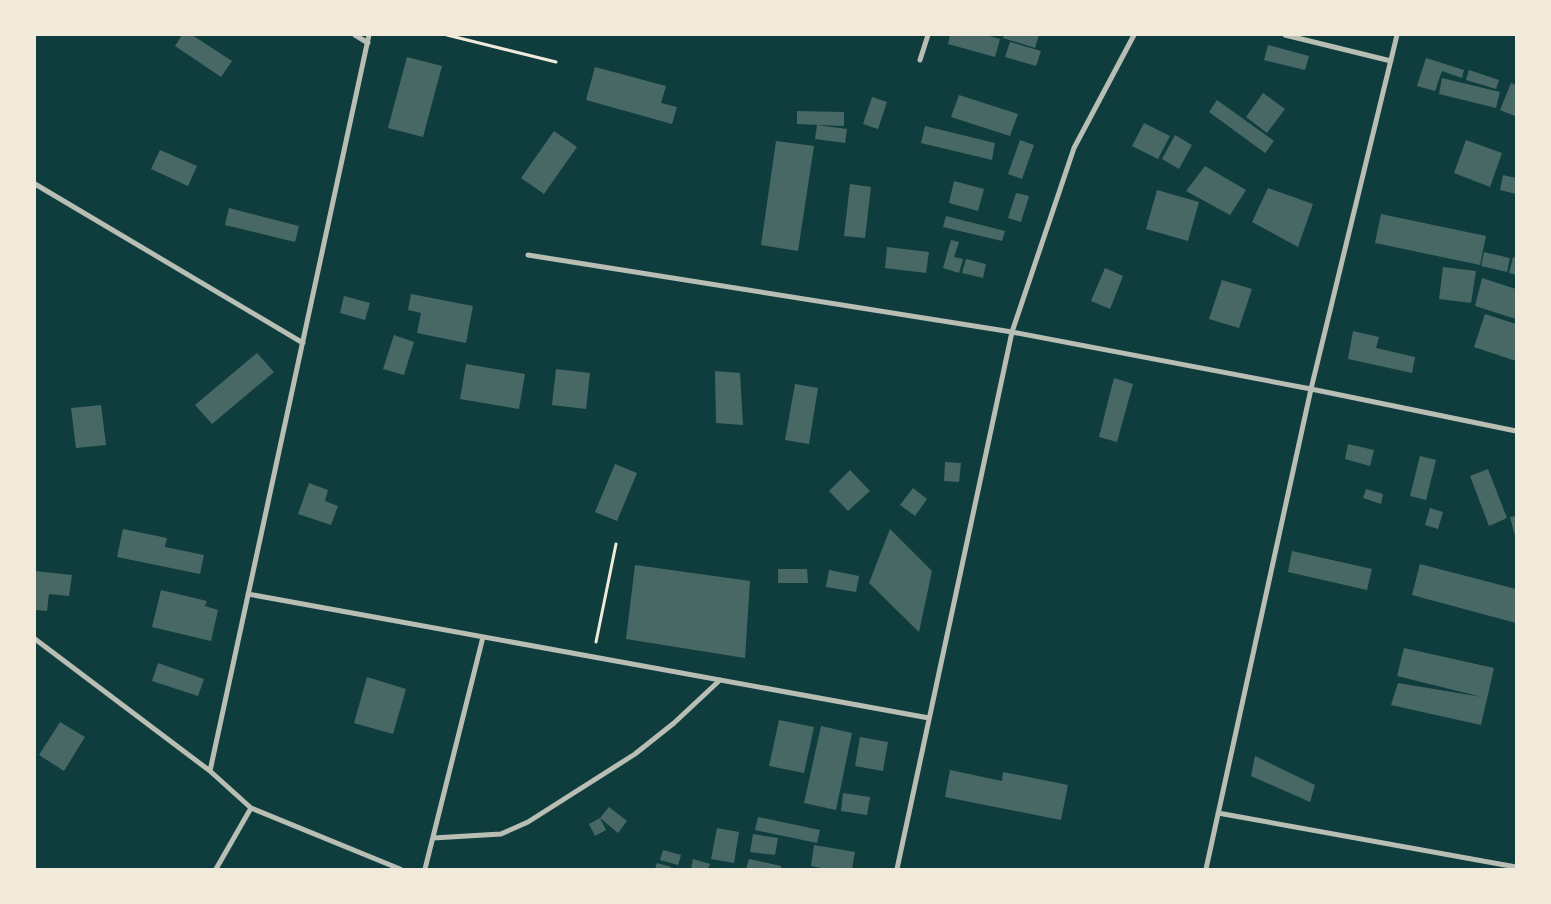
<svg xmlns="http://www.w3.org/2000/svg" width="1551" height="904" font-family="Signika,sans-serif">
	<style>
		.building { fill: #486865 }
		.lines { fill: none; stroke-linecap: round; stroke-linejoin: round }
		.path { stroke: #f1e9da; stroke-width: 3 }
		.minor { stroke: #b8beb3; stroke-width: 5 }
	</style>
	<rect width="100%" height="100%" fill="#0f3d3e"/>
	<path class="building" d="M182,35H192L232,61L221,77L175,46Z
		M950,35H986L1000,39L995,57L948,44Z
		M1004,35H1039L1035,48L1003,38Z
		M1010,42L1041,51L1036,66L1005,57Z
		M1268,45L1309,56L1305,70L1264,60Z
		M407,57L442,66L423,137L388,128Z
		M1426,58L1464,70L1462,78L1442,71L1435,91L1417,86Z
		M595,67L666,86L661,103L677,107L672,124L586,100Z
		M1469,70L1499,80L1496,89L1466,80Z
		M1442,78L1500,92L1496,108L1439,94Z
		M1511,83L1516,85L1515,116L1500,110Z
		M1263,93L1285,109L1267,133L1246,117Z
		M959,95L1018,114L1010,136L951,117Z
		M872,97L887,102L878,129L863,124Z
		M1217,100L1274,141L1265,153L1209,112Z
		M797,111L844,112V126L797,124Z
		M1144,123L1170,136L1158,159L1132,146Z
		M817,125L847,129L845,143L815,139Z
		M925,126L995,143L992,160L921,143Z
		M554,131L577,147L544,194L521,178Z
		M1175,135L1192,145L1179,169L1162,159Z
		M1020,140L1034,145L1022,179L1008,174Z
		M1466,140L1502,153L1490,187L1454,173Z
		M776,141L814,146L798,251L761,245Z
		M160,150L197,166L188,186L151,169Z
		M1205,166L1246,190L1230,215L1186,191Z
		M1503,175L1516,178V194L1500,190Z
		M954,181L984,189L978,211L949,203Z
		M850,184L871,187L865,238L844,236Z
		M1268,188L1313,204L1298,247L1252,222Z
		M1157,190L1199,202L1188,241L1146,229Z
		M1016,193L1029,196L1021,222L1008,218Z
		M229,208L299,226L295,242L225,225Z
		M1381,214L1486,236L1480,265L1375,243Z
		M946,216L1005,231L1002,241L943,227Z
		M951,240L959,242L954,257L963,259L959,273L943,268Z
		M887,247L929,252L926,273L885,268Z
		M1484,252L1510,258L1507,272L1481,266Z
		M1513,257L1516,258V275L1509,273Z
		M966,259L986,264L983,278L962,273Z
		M1443,267L1476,271L1471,303L1439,299Z
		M1105,268L1123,276L1110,309L1091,301Z
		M1482,278L1516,289V319L1475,306Z
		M1222,280L1252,289L1239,328L1209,319Z
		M411,294L473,306L466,343L417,333L421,313L408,310Z
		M344,296L370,303L365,320L340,313Z
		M1485,314L1516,324V361L1474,347Z
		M1353,331L1379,337L1376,348L1415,357L1412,373L1348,359Z
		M394,335L414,342L404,375L383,369Z
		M257,353L274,372L212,424L195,405Z
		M466,364L525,374L519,409L460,399Z
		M556,369L590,373L586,409L552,405Z
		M715,371L740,373L743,425L716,423Z
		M1114,378L1133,384L1117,442L1099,437Z
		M795,384L818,388L809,444L785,440Z
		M101,405L106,445L76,448L71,408Z
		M1348,444L1374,450L1370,466L1345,459Z
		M1420,456L1436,460L1426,500L1410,496Z
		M945,462L961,463L959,482L944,481Z
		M615,464L637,473L617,521L595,512Z
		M1488,469L1507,518L1489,526L1470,476Z
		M850,470L870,491L848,511L829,491Z
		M309,483L328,490L325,501L338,506L331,525L298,514Z
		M913,488L927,499L915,516L900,505Z
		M1366,489L1383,494L1381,504L1363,498Z
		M1430,508L1443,512L1438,529L1425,525Z
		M1516,516V536H1515L1510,517Z
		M123,529L167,538L165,547L204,555L200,574L117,557Z
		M890,529L932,571L919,632L869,583Z
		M1292,551L1372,569L1367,590L1288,572Z
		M1420,564L1516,589V623L1412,595Z
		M635,565L750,581L745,658L626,639Z
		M778,569H807L808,583H778Z
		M829,570L859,576L856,592L826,587Z
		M35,571L72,575L69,596L49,594L47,611L35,610Z
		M161,590L207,601L205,606L218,610L211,641L152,627Z
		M1404,648L1494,668L1481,725L1391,705L1398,683L1482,697L1397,676Z
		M158,663L204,679L198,696L152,681Z
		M367,677L406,689L393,734L354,723Z
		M779,720L814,727L804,773L769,766Z
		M60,722L85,737L64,771L39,755Z
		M821,726L852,733L836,810L804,803Z
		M860,737L888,742L883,771L855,766Z
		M1255,756L1315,785L1310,802L1251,776Z
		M950,770L1002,781L1003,772L1068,785L1061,820L945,797Z
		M843,793L870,797L867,815L841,811Z
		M609,807L627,821L618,833L600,818L606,830L595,836L589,824L600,818Z
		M758,817L820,830L817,843L755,830Z
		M717,828L739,832L734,863L711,859Z
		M753,834L778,838L775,855L750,852Z
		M814,845L855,852L852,869H826L811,866Z
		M663,850L681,855L678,865L660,860Z
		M693,859L710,864L708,869H691Z
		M749,859L781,866V869H746Z
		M657,863L671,867L670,869H655Z"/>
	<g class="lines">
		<path class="path" d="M447,35L556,62
			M596,642L616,544"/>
		<path class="minor" d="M355,35L368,43
			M1285,35L1391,61
			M920,60L928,35
			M35,184L303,343
			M528,255L1012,332L1311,389L1516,431
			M248,594L929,718
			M35,639L210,771L251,808L400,869
			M210,771L369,35
			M1218,813L1516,867
			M433,838L501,834L528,822L635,754L674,723L720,680
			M216,869L251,808
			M425,869L483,637
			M897,869L1012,332L1074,148L1134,35
			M1206,869L1311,389L1397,35"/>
	</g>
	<rect width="1551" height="904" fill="none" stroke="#f1e9da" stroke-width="72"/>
</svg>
